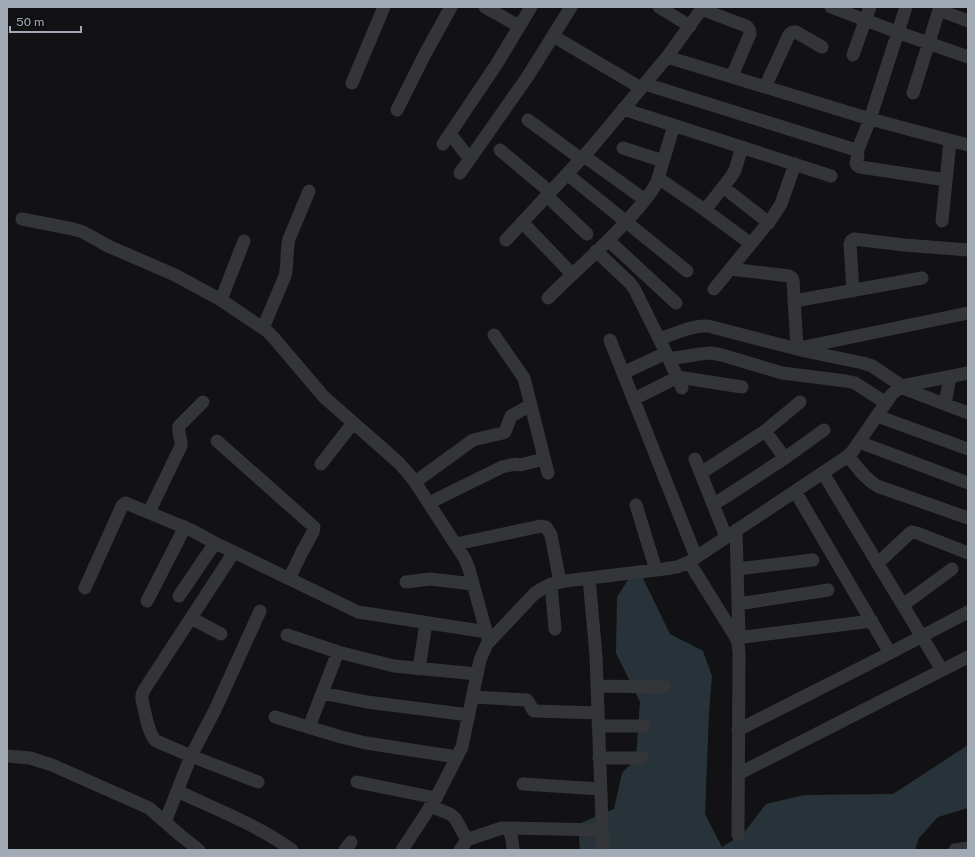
<svg xmlns="http://www.w3.org/2000/svg" width="975" height="857" font-family="'Public Sans',sans-serif">
	<style>
		.water { fill: #273339 }
		.lines { fill: none; stroke-linecap: round; stroke-linejoin: round }
		.minor { stroke: #333539; stroke-width: 13 }
	</style>
	<rect width="100%" height="100%" fill="#121214"/>
	<path class="water" d="M637,566L670,634L703,651L712,676L709,713L705,814L722,847L743,834L766,804L804,795L893,794L968,745V808L938,817L919,838L915,850H580L578,824L614,809L622,773L636,759L640,702L616,653L617,597Z"/>
	<g class="lines">
		<path class="minor" d="M485,7L519,26
			M659,7L690,26
			M831,7L897,32L968,57
			M701,9L746,26C749,28 750,30 750,34L732,76
			M939,10L968,21
			M553,36L641,88
			M853,55L870,7
			M667,57L870,119L968,145
			M352,83L384,7
			M645,84L856,150L858,155L856,163L857,165L860,167L946,180
			M765,87L789,35C791,32 792,32 796,32L822,47
			M913,93L940,7
			M623,109L831,176
			M397,110L425,54L451,7
			M528,120L581,159
			M450,134L470,159
			M443,144L496,65L531,7
			M623,148L663,161
			M500,150L550,192
			M857,152L870,119L906,7
			M584,156L645,200
			M460,173L528,76L571,7
			M567,174L687,271
			M658,178L705,210L751,244
			M723,187L769,223
			M547,196L587,234
			M705,210L731,177L735,170L742,147
			M22,219L73,229L83,232L108,246L175,275L221,300L267,331L273,337L324,397L398,462L407,472L415,482L465,559L469,569L489,642
			M942,221L950,141
			M522,222L572,274
			M506,240L592,147L667,57L703,7
			M608,240L676,303
			M596,251L630,283L635,290L669,359L682,388
			M730,269L789,276L792,278L793,280L797,348
			M714,289L772,218L781,204L795,164
			M853,291L850,244L851,241L854,239L904,245L968,250
			M548,298C576,270 607,244 633,214C642,204 651,194 657,182L674,125
			M221,300L244,241
			M794,301L922,278
			M263,328L285,276C288,264 286,251 289,239L309,191
			M494,335L524,378L548,473
			M659,339C675,334 691,325 708,326L805,351L863,363L872,366L902,386
			M610,340L696,557
			M799,348L968,313
			M669,359L700,354L711,353L722,355L782,373L846,381L855,383L886,403
			M623,373L666,353
			M900,387L968,413
			M634,399L678,377L742,387
			M945,404L950,377
			M877,416L968,449
			M765,431L785,458
			M217,441L314,527L313,532L302,552L289,579
			M859,442L968,483
			M848,456C857,467 865,479 877,486L968,518
			M695,459L726,537
			M321,464L353,423
			M701,473L765,431L800,402
			M823,473L942,670
			M415,482L473,440L503,433L505,432L511,416L531,405
			M795,491L890,653
			M429,503L502,467L515,464L520,465L544,459
			M636,505L656,570
			M713,505L785,458L824,430
			M149,512L181,446C182,439 177,433 179,426L203,402
			M736,530L739,638
			M456,544L541,526L546,527L551,535L560,582
			M234,552L144,690L142,695V700C145,711 148,734 156,741L191,756L258,782
			M689,562L735,636L738,643L739,653L738,835
			M878,563L909,534L912,532L917,533L968,553
			M737,569L813,560
			M589,578L596,656L603,850
			M406,582L430,579L473,584
			M551,584L555,629
			M85,588L122,506L125,503L128,504L191,530L215,543L358,612L487,632
			M179,596L215,543
			M147,601L185,527
			M738,604L828,590
			M903,605L952,569
			M191,618L221,634
			M287,635L338,652L394,666L477,674
			M736,638L872,621
			M419,669L426,623
			M597,686L664,687
			M322,693L367,702L469,715
			M472,697L527,700C530,703 531,708 534,711L598,713
			M275,717L341,737L366,743L457,757
			M598,726H645
			M309,727L338,652
			M738,730L890,653L968,612
			M7,756L30,758L52,765L149,808L180,835L199,850
			M599,758H642
			M738,774L968,657
			M357,782L436,798
			M523,784L600,789
			M177,791C216,809 257,825 292,850
			M430,806L450,814L455,818L466,838L469,839L502,828C513,828 512,842 513,850
			M165,822L191,756L215,710L260,611
			M506,828L602,830
			M345,850L351,842
			M402,850L436,798L462,747L480,660L487,644L535,593L549,585L565,581L664,569L677,567L689,562L845,458L852,452L892,394L902,386L968,373
			M460,850L468,839
			M955,850L968,848"/>
	</g>
	<rect width="975" height="857" fill="none" stroke="#a2aab6" stroke-width="16"/>
	<path d="M10 26v6h71v-6" fill="none" stroke="#a2aab6" stroke-width="2"/>
	<text x="16" y="26" font-size="12" fill="#a2aab6" stroke="#0d0d0f" stroke-width="3" paint-order="stroke">50 m</text>
</svg>
